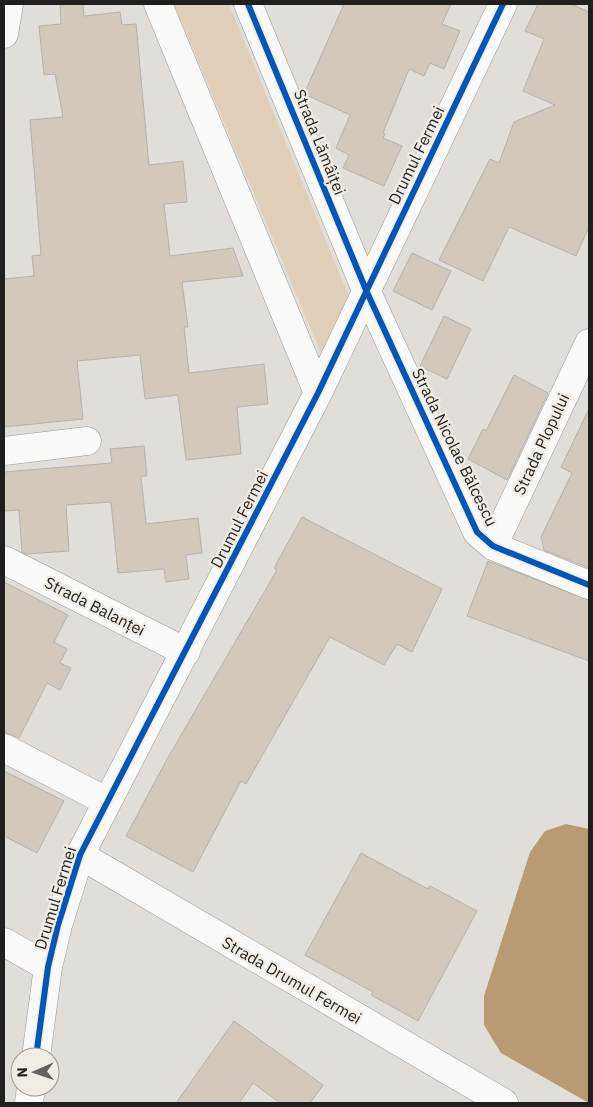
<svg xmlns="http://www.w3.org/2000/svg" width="593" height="1107" font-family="'IBM Plex Sans',sans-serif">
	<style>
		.green { fill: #dfcfba }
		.water { fill: #b79b73 }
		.building { fill: #d2c8bb; stroke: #b4b2af }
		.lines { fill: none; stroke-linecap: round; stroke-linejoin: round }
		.minor-casing { stroke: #9b9996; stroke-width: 29 }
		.minor { stroke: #fafaf9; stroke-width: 28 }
		.cycleway-casing { stroke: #f1ece4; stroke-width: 9 }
		.cycleway { stroke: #0057b8; stroke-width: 6 }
		.labels { text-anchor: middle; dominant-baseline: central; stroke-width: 4.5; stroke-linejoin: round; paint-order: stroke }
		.street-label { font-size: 16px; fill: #211f1d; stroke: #f1ece4 }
	</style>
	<rect width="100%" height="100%" fill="#e1deda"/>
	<path class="green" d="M174,4H229L350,299L321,353Z"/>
	<path class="water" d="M566,824L589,829V1103L501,1053L484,1025V996L530,852L545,831Z"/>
	<path class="building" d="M60,4H83L84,16L120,12L122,25L136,24L149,165L183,161L187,202L164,204L170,256L233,248L243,276L182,282L188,327H184L189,373L264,364L268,404L237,407L241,454L186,460L178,395L145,399L140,355L77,361L83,419L4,427V279L34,276L32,256L41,255L30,120L63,117L55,74L44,75L39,26L61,24Z
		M344,4H451L442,24L460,31L444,69L430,63L424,76L409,69L383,133L385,134L383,138L402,146L384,186L343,168L349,155L336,148L350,115L304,94Z
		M538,4H571L589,12V227L576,256L509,227L483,281L439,260L490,159L499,163L514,122L555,105L523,91L544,39L525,31Z
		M412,253L451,271L432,310L393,291Z
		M444,316L471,329L447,379L420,366Z
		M514,375L548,393L507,480L468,459L483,429L486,431Z
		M589,409V568L544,550L541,537L572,473L561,467Z
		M144,446L147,476H141L146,524L198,518L202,553L186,555L189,579L166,582L164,569L118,573L111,502L66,505L69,551L26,554L22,552L19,510L4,511V472L112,463L110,449Z
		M302,517L442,589L412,652L397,644L384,665L330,637L246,784L241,781L193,872L126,836L166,761L277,570L274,568Z
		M488,561L589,600V661L467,616Z
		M4,582L68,615L54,642L67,649L60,663L71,668L60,690L47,683L19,738L4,732Z
		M4,771L64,801L37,853L4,836Z
		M361,853L428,889L430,886L477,911L418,1021L371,995L373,992L305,955Z
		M234,1021L323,1085L310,1103H280L253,1083L239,1103H176Z"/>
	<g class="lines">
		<defs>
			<path id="minor" d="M158,4L318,393
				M248,4L366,290L477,532L493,546L589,585
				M4,34L9,4
				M4,451L87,441
				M493,546L589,343
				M4,560L186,652
				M4,748L106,801
				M80,855L504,1103
				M4,942L48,967
				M36,1057L48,967L58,925L80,855L318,393L503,4
				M29,1103L31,1087"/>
		</defs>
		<use href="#minor" class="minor-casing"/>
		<use href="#minor" class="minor"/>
		<defs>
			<path id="cycleway" d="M248,4L366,290L477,532L493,546L589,585
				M36,1057L48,967L58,925L80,855L318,393L503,4"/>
		</defs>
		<use href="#cycleway" class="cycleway-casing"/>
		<use href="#cycleway" class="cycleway"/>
	</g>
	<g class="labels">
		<g class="street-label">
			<text transform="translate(320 142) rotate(68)">Strada Lămâiței</text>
			<text transform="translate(416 155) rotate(-64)">Drumul Fermei</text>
			<text transform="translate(541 444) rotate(-65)">Strada Plopului</text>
			<text transform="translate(455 447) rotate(64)">Strada Nicolae Bălcescu</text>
			<text transform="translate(239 519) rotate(-63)">Drumul Fermei</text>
			<text transform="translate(95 606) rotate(27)">Strada Balanței</text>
			<text transform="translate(55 898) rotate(-73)">Drumul Fermei</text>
			<text transform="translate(292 980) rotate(30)">Strada Drumul Fermei</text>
		</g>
	</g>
	<rect width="593" height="1107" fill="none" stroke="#211f1d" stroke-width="10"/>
	<g transform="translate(35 1072) rotate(268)"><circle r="24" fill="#f1ece4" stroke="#9e9a94"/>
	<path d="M0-4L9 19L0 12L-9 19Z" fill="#64625f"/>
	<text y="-8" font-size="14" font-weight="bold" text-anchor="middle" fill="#211f1d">N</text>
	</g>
</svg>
